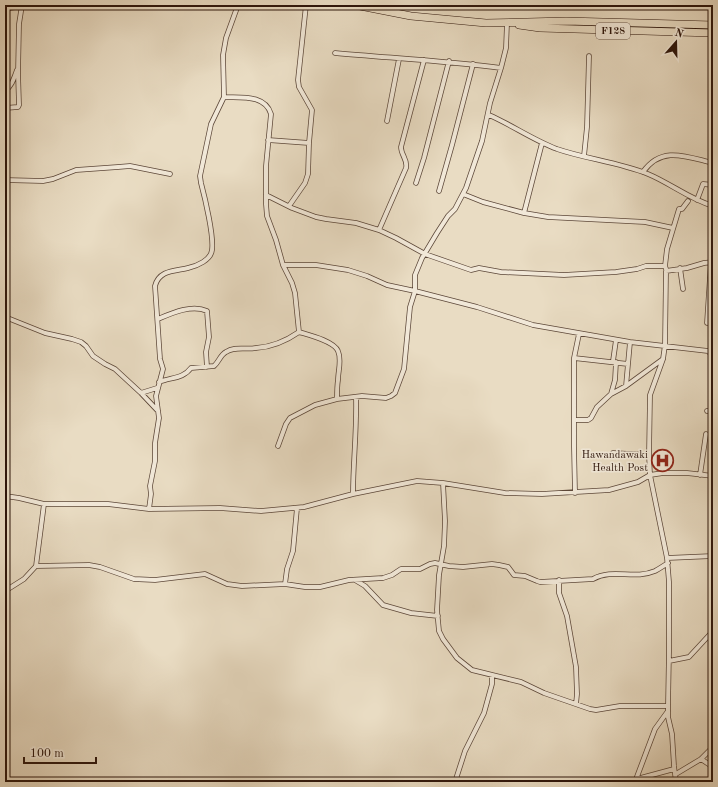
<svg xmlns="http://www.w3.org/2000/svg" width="718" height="787" font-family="'Old Standard TT',serif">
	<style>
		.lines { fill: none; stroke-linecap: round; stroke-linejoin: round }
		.street-casing { stroke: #5c4739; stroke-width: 5.5 }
		.secondary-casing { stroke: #2d150b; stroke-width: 8 }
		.primary-casing { stroke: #2d150b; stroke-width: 8 }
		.street { stroke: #f1e8d8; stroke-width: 4 }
		.secondary { stroke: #f1e8d8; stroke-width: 6 }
		.primary { stroke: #e9dcc3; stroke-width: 7 }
		.labels { text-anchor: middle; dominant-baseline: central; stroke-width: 3; stroke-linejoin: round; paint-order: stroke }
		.shield { fill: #f1e8d8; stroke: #685448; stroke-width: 1 }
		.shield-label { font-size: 10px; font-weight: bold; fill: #2d150b }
		.poi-label { font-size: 11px; fill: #2d150b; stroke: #f1e8d8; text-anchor: end }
	</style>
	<rect width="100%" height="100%" fill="#e9dcc3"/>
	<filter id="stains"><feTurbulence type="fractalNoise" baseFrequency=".005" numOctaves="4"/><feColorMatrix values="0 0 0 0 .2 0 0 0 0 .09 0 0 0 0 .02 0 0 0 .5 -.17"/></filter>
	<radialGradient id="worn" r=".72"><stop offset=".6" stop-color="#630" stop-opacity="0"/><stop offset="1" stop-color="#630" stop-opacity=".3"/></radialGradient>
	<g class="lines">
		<defs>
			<path id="street" d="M335,53C390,58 446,61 501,68
				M5,91C12,86 14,78 17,70
				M224,97C240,98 265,94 271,114L266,166V204L267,216L276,240L283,265L292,283L295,293L299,332
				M5,108L18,107L19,105L18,73L19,24L22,5
				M489,115C512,125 533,140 557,149C586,159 618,162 648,174C670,183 689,199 713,206
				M387,121L399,59
				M268,140L309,143
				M584,156L587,127L589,56
				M643,172C662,145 687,157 713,163
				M5,180L43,181L53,179L76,170L118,167L130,166L170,174
				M416,183L424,158L449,61
				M439,191L452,145L473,64
				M463,194L483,202L524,213L548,217L645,222L673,228
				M266,195L292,208L316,217L326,219L356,223L379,230L396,238L425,254L471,270L479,268L501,272L564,275L616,272L637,269L646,266H665
				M697,200L703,184L713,185
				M289,206L305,183L308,174L309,143L312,110L299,87L298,80L306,5
				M524,213L542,143
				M379,230L406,168C408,160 401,155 401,147L424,60
				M283,265H316L348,270L367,276L387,285L415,291L477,307L533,325L630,342L708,351L713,356
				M680,268L683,289
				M666,269L665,266L667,249L679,209H682L688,201
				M5,317L45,333L72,339L81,342L86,346L93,356L105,364L115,369L141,393L158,411
				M158,319C172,313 192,304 207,311L209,337L206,352L207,367
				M707,323L711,262
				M299,332C309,335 334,341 338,351C342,360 338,371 338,380C337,386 337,393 337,399
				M574,358L628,364
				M613,361L616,340
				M159,382C171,377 183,379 191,368L214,366C219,362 220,355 226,352C235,346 246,350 256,348C273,347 286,341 299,332
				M626,386L630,342
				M141,393L157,388
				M611,394L615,380L616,362
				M707,411L713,410
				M574,420H588L591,418L597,407L611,394L626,386L663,359
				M278,446L286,424L290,418L315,405L337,399L362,396L386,398L391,396L395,393L404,369L410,307L415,291V275L422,258L437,233L448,216L455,209L466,188L482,141L490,103L501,68L506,48L507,23
				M613,453L649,455
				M700,475L706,434
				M443,483L445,521L444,546L439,575L437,610L439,631L443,639L457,658L472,670L521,682L544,693L590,709L596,710L620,706H668
				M575,493L574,447V358L579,334
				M353,494C353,462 357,430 356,397
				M5,496L19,498L44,504H108L149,509L220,508L261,511L304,507L353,494L417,481L443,483L505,493L542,494L609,490L638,482L650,475L663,473H687L713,476
				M149,509L151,494L150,486L155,461V443L159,418L156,396L163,369L160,359L155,286C159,270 175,271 188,268C197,266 211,260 212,250C214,236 205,198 201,183L200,176L211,124L224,97L223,55L226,38L238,5
				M667,558L713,556
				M36,566L89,565L100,567L134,579L155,580L205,574L227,584L242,586L285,584L305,587H320L349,580L383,578L392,575L401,569H420L430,564L435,563L449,566L463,567L492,564L499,565L508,567L514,575L525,576L537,581L540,582L593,579C613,568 634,580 655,571C659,569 663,566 668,563
				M355,580L365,586L383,605L411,613L438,616
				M559,580V593L567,616L576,667L577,694L576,704
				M285,584L287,569L293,551L297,508
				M5,591L24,579L36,566L44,504
				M669,661L689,657L713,631
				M701,759L713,767
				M676,774L701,759L713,747
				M637,779L674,769
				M455,782L465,751L484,713L492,684V675
				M635,782L655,729L668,711
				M676,782L674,766L672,734L668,717V706L669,651V582L667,558L650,475L649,455L650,395L663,359L665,345L666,271L687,268L704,263L713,262"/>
			<path id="secondary" d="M5,7L24,5"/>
			<path id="primary" d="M355,5L411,16L486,23L566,21L713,25
				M519,25L540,28L713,33"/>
		</defs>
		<use href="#street" class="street-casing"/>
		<use href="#secondary" class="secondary-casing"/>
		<use href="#primary" class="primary-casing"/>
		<use href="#street" class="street"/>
		<use href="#secondary" class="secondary"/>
		<use href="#primary" class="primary"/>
	</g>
	<defs>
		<symbol id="hospital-ring" viewBox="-11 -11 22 22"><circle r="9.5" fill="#f1e8d8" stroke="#8f2418" stroke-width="1.5"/><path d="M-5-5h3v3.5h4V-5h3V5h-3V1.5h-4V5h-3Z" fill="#8f2418"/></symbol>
	</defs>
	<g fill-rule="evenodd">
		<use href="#hospital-ring" x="650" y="448" width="25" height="25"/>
	</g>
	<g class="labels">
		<rect class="shield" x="596" y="23" width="34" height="16" rx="3"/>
		<g class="shield-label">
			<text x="613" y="31">F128</text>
		</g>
		<g class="poi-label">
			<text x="648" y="455">Hawandawaki<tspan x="648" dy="13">Health Post</tspan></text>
		</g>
	</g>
	<rect width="718" height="787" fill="none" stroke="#e9dcc3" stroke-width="20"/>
	<rect x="6" y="6" width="706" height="775" fill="none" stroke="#2d150b" stroke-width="2"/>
	<rect x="10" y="10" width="698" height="767" fill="none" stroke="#2d150b"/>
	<g transform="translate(676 42) rotate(20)" stroke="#f1e8d8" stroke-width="3" paint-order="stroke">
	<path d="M0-3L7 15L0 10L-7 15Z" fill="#2d150b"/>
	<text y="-6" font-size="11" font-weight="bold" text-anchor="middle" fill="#2d150b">N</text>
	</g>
	<path d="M24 757v6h72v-6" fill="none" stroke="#2d150b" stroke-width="2"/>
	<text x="30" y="757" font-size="12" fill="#2d150b" stroke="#f1e8d8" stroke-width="3" paint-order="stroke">100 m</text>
	<rect width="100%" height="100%" filter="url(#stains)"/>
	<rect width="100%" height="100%" fill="url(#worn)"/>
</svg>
